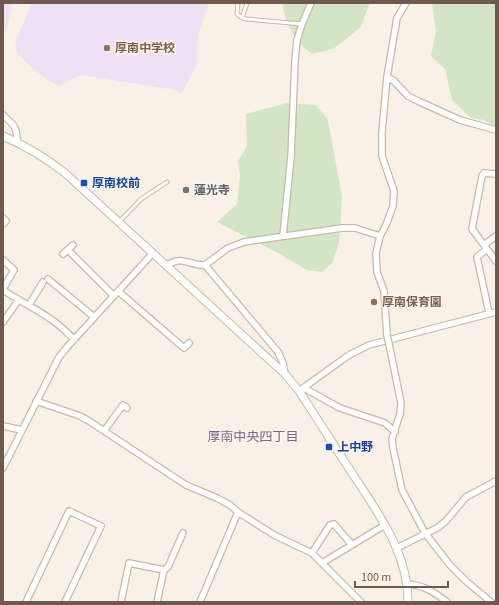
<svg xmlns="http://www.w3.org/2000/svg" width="499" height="605" font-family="'Source Sans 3','Noto Sans JP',sans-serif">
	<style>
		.education { fill: #eee1f6 }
		.green { fill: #d3e5c5 }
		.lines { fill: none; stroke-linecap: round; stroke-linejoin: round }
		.service-casing { stroke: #c9b8ac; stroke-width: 5 }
		.minor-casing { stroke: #c9b8ac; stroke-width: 8 }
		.tertiary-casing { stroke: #c9b8ac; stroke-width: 9 }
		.service { stroke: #fff; stroke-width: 3 }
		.minor { stroke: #fff; stroke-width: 5.5 }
		.tertiary { stroke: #fff; stroke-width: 7 }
		.minor-bridge-casing { stroke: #c9b8ac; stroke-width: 8; stroke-linecap: butt }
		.minor-bridge { stroke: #fff; stroke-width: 5.5 }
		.education-dot { fill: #8d6e63; stroke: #fdf5ea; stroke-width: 1.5 }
		.transit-dot { fill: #1a4fb4; stroke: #fdf5ea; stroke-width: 1.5 }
		.worship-dot { fill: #6b7280; stroke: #fdf5ea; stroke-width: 1.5 }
		.labels { text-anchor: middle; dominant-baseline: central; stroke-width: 3; stroke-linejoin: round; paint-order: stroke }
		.education-label { font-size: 12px; font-weight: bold; fill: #785e54; stroke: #fdf5ea; text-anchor: start }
		.transit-label { font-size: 12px; font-weight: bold; fill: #164399; stroke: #fdf5ea; text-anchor: start }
		.worship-label { font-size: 12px; font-weight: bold; fill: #5b616d; stroke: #fdf5ea; text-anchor: start }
		.neighbourhood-label { font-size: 13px; fill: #7d658c; stroke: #fdf5ea }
	</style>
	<rect width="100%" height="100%" fill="#f9f1e5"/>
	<path class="education" d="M3,3H12L7,29L3,34Z
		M32,3H209L198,35L197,65L181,94L175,90L81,75L59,86L46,79L28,64L18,54L15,43Z"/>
	<path class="green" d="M282,3H370L360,28L333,49L312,54L297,42L286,20Z
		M432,3H496V127L484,120L471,118L452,100L445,69L431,56L436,32Z
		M287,103L316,105L328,120L342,197L339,243L332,263L322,272L307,270L278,253L217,222L237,204L240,176L238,161L247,146L246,114Z"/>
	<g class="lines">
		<defs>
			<path id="service" d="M238,3L237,14L242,18L247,19L302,24
				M242,18L247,3
				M119,222L141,199L167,182"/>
			<path id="minor" d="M387,77L394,81L408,96L418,101L460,120L496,130
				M3,115C14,125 17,126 17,142
				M496,174L484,173L482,176L472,229L496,261
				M3,218L6,221L3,224
				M283,236L291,157L295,61L297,40L302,24L311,3
				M484,245L496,236
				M487,249L477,257L489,313
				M68,250L114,296
				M63,254L73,245
				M3,260L14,270L3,289
				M205,265L278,352L283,363L285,374
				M166,266C182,254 189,266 205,265L228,248L244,242L342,228H355L380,236
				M48,279L94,317
				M3,290C19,301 37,309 52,320C60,325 67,333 74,339
				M118,291L184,348L189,343
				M29,305L43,282
				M3,322L18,301
				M387,335L384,291L377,272L376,253L380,236L386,225L393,206L394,191L382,156V132L387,77L397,18L406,3
				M389,344L401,403L400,414L392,439L393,448L402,490L425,533L449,564L467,582L491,602
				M304,388L340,408L385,423L395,432
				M299,391L349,355L369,345L496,312
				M36,401L80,416L89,421L186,485L217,498L230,505L238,512L274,535L312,553L361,602
				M3,426L22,430
				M104,431L123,405L127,408
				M3,468L59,357L68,346L153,253
				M397,548L437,528L446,521L466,497L496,481
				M312,553L330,525L334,524L352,545
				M322,563L385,525
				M407,584C424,585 434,592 447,602
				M26,602L69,511L101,526L65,602
				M121,602L129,563L164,570
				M157,602L164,570L168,567L183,533
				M200,602L238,512"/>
			<path id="tertiary" d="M3,136C26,146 46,158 65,173L285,374L299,391C317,418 334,446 352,473C378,513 408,552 408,602"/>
		</defs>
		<use href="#service" class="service-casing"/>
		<use href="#minor" class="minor-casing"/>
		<use href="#tertiary" class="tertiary-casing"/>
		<use href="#service" class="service"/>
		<use href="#minor" class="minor"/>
		<use href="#tertiary" class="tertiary"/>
		<defs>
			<path id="minor-bridge" d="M387,335L389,344"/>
		</defs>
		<use href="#minor-bridge" class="minor-bridge-casing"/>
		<use href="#minor-bridge" class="minor-bridge"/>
	</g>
	<g class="education-dot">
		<circle cx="107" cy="48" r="4"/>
		<circle cx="374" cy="302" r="4"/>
	</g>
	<g class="transit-dot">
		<rect x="80" y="179" width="8" height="8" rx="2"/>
		<rect x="325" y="443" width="8" height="8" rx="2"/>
	</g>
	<circle class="worship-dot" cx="186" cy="190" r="4"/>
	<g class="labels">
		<g class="education-label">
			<text x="115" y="48">厚南中学校</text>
			<text x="382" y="302">厚南保育園</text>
		</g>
		<g class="transit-label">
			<text x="92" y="183">厚南校前</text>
			<text x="337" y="447">上中野</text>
		</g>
		<g class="worship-label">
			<text x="194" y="190">蓮光寺</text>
		</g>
		<g class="neighbourhood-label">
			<text x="253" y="437">厚南中央四丁目</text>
		</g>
	</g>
	<rect width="499" height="605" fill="none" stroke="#6f584d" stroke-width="8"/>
	<path d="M355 581v6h93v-6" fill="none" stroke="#6f584d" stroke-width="2"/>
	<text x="361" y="581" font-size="12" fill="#6f584d" stroke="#fdf5ea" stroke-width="3" paint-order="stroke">100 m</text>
</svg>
